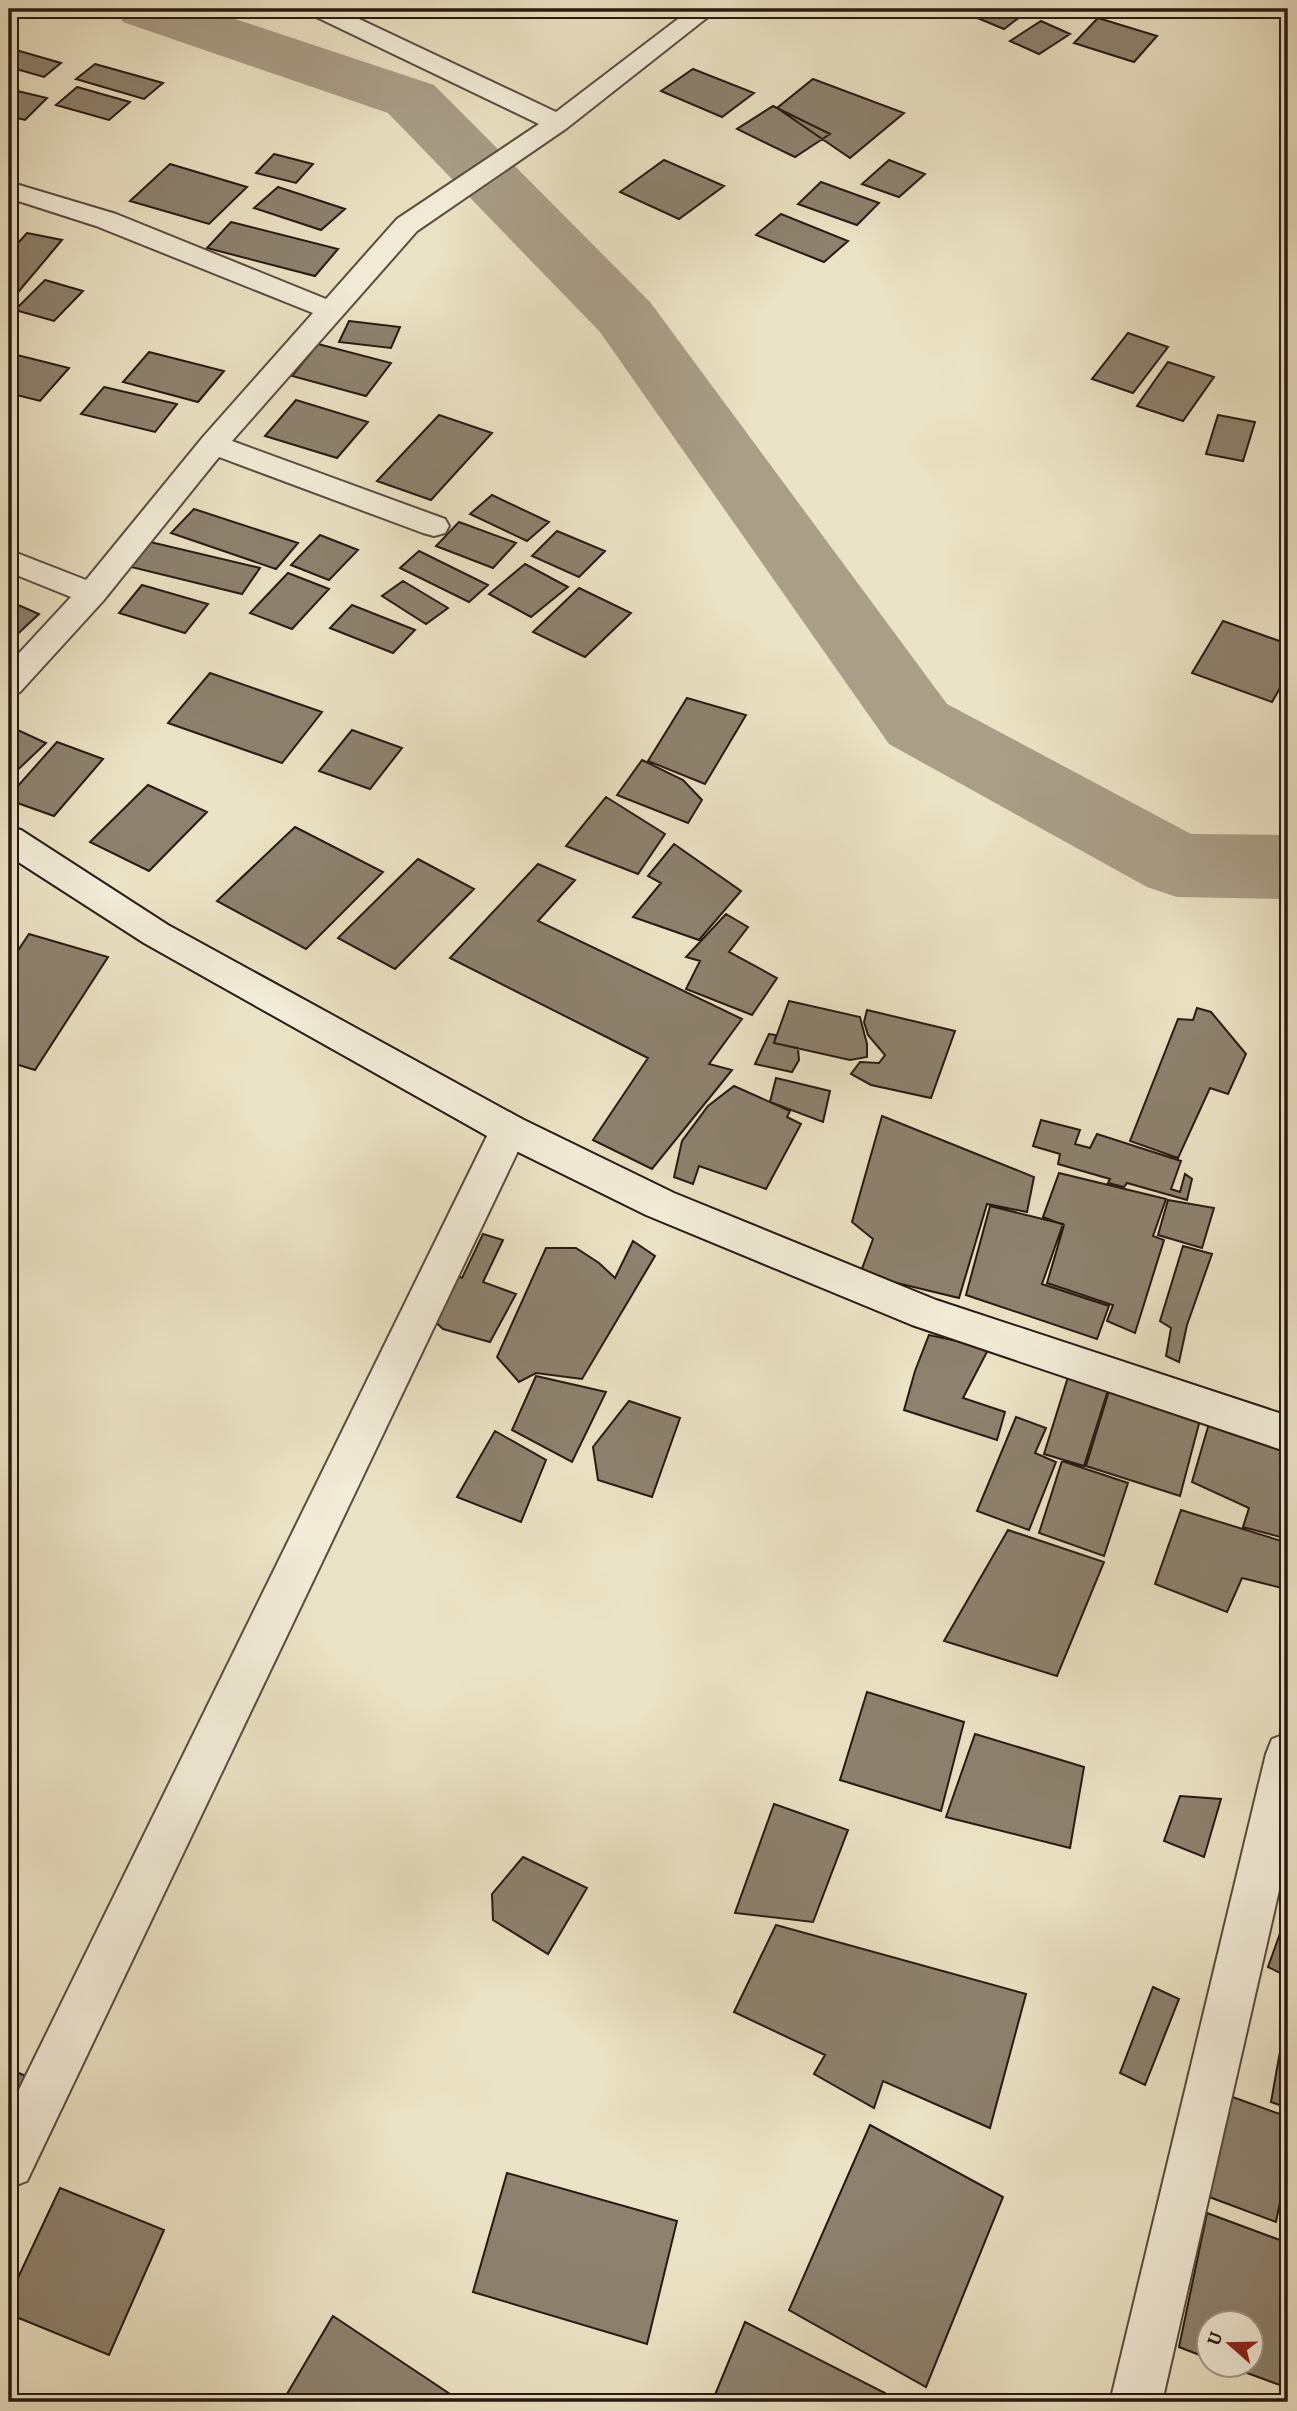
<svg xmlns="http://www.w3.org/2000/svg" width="1297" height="2411" font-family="Alegreya,serif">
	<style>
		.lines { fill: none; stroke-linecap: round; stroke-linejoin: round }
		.river { fill: #a99e88; fill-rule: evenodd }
		.building { fill: #8d826f; stroke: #281912; stroke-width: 2 }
		.street-casing { stroke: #594c3f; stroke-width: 4 }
		.secondary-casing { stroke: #281912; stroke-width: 4 }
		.street { fill: #f2edd9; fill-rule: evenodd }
		.secondary { fill: #f2edd9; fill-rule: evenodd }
	</style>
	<rect width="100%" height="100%" fill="#ebe3c5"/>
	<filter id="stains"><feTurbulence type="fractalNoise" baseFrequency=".00286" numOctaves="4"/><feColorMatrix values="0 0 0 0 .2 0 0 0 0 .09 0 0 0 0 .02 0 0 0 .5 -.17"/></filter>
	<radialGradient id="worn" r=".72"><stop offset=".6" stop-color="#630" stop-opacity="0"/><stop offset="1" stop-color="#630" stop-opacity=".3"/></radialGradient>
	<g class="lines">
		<path class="river" d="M115,9H205L434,85L650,302L947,704L1191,834L1288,835V899L1177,897L1147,887L889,744L600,332L388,113L123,22Z"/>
	</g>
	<path class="building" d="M976,9H1026L1029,10L1004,29L968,14Z
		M1098,18L1157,36L1134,62L1074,43Z
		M1041,21L1070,34L1039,54L1010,41Z
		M9,48L61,63L44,77L9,67Z
		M95,64L163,83L144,99L76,79Z
		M693,69L754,93L722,117L661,91Z
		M813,79L904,113L850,158L777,108Z
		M77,87L130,102L109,120L56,105Z
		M9,89L47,98L25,120L9,116Z
		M773,106L777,108L830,134L795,157L737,129Z
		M274,154L313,164L296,183L256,173Z
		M664,160L724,186L679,219L620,192Z
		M889,160L925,174L899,197L862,184Z
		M170,164L247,187L209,224L130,201Z
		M821,182L879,203L857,225L798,204Z
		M278,187L345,209L321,230L254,208Z
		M781,214L848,241L824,262L756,235Z
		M231,222L338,249L315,276L207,248Z
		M27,233L62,240L9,303V253Z
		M45,280L83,291L54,321L15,310Z
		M349,321L400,327L391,348L339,342Z
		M1128,333L1168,347L1133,393L1092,379Z
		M318,344L391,363L366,396L292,376Z
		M149,352L224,371L198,402L123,382Z
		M9,353L69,368L40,401L9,393Z
		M1168,362L1214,377L1183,421L1137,406Z
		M104,387L177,404L155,432L81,414Z
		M296,400L368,422L337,458L265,436Z
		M439,415L492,433L431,500L377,481Z
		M1218,415L1255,422L1243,461L1206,454Z
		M492,495L549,522L527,541L470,514Z
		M194,509L298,543L276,569L171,533Z
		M459,522L516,543L493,568L436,546Z
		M557,531L605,551L579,577L532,556Z
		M320,535L358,550L329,580L291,565Z
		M146,541L260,568L242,594L127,566Z
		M419,551L488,585L469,602L400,568Z
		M525,564L568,587L531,617L489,594Z
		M288,573L329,589L292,629L250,613Z
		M403,581L448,608L426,624L382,596Z
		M142,585L208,604L185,633L119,613Z
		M579,588L631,613L585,657L533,632Z
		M9,601L39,614L9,642Z
		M352,605L415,630L393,653L330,628Z
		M1223,621L1288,644V674L1272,702L1192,673Z
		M210,673L322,712L282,763L168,723Z
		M687,698L746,715L705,784L648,761Z
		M9,726L46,743L9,778Z
		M352,730L402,748L370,789L319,771Z
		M57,742L103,759L54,816L9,800V796Z
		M642,760L683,780L702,800L688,823L617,795Z
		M148,785L207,812L149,871L90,842Z
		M606,797L665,834L638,874L566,846Z
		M295,827L383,872L306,949L217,901Z
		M674,844L741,891L699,940L633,917L661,883L648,876Z
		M418,859L474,889L395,969L338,938Z
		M538,864L575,880L538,921L742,1019L709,1064L732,1070L652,1169L593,1140L648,1058L450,958Z
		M726,914L748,927L729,952L777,978L752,1015L686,989L700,961L686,957Z
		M29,934L108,957L35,1070L9,1062V964Z
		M789,1001L860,1017L867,1044V1057L850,1060L774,1043Z
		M1197,1008L1211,1012L1246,1054L1228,1094L1210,1088L1178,1158L1130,1141L1178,1019L1193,1020Z
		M867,1010L955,1031L931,1098L871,1085L851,1074L860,1062L879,1063L885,1055L868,1035L864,1022Z
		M769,1034L776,1035L774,1043L798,1048L799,1060L792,1072L755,1064Z
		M776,1078L830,1091L823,1122L770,1102Z
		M734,1086L790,1111L787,1117L801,1124L766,1189L699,1166L693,1184L674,1177L682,1141L708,1106Z
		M882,1116L1034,1177L1027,1212L987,1204L959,1298L860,1274L873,1239L852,1222Z
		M1041,1120L1080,1130L1075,1144L1090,1148L1097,1134L1181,1161L1171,1189L1180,1192L1185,1174L1192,1179L1187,1200L1127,1183L1124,1187L1108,1183L1110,1179L1058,1164L1060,1154L1033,1146Z
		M1059,1173L1166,1199L1153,1236L1164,1240L1135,1333L1107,1321L1113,1305L1047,1283L1064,1225L1043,1217Z
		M1168,1200L1214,1208L1202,1248L1158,1235Z
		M990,1206L1063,1224L1042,1284L1109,1306L1097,1339L966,1295Z
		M483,1234L503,1240L483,1282L516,1294L490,1342L443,1329L426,1313L451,1273L462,1278Z
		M633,1241L655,1256L582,1379L536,1373L519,1382L497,1357L546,1248H576L599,1263L615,1278Z
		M1183,1246L1212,1254L1187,1325L1179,1362L1166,1356L1171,1328L1160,1321Z
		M929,1335L989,1348L963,1398L1005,1412L997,1440L904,1410L915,1371Z
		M536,1376L606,1392L572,1462L512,1430Z
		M1068,1377L1108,1390L1084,1466L1044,1454Z
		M1109,1391L1200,1420L1180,1496L1086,1466Z
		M629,1401L680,1418L652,1497L598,1480L593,1447Z
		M1016,1417L1046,1428L1035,1453L1056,1462L1029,1530L977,1511Z
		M1210,1420L1288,1449V1539L1243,1527L1249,1508L1192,1482Z
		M495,1431L546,1460L521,1522L457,1497Z
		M1062,1461L1128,1483L1104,1556L1039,1533Z
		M1181,1510L1288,1543L1286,1589L1242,1578L1227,1612L1155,1584Z
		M1008,1530L1104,1562L1057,1676L944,1641Z
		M867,1692L964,1722L941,1811L840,1780Z
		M975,1734L1084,1767L1070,1848L946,1817Z
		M1180,1796L1221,1799L1204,1857L1164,1841Z
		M774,1804L848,1830L813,1922L735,1913Z
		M523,1857L587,1888L548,1954L493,1920L492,1894Z
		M1288,1911V1977L1268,1967Z
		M776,1925L1026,1994L990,2128L883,2081L874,2108L814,2074L825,2055L734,2012Z
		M1153,1987L1179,1999L1145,2085L1120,2073Z
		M1288,2007V2108L1271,2102Z
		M9,2069L38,2081L9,2140Z
		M1227,2095L1288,2117V2162L1276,2222L1204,2195Z
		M870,2125L1003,2197L926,2387L789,2310Z
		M507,2173L677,2221L647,2344L473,2292Z
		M60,2188L164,2230L109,2355L9,2314V2297Z
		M1207,2213L1288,2243V2388L1228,2366H1252V2324H1210V2359L1179,2347Z
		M333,2316L462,2402H289L284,2399Z
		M745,2322L885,2393L882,2402H712Z"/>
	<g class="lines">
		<defs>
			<path id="street" d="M307,9H338L556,112L691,9H718L567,128L417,231L232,441L445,519L449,526L445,533L434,536L423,533L219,457L103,601L20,692L9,695V664L71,597L9,572V550L86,580L203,437L313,313L96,226L9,198V182L116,214L326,299L397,219L539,124L310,14Z
				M509,1115L522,1119L528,1130L27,2181L9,2188V2110L490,1130L496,1119Z
				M1288,1733V1851L1162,2402H1110L1266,1754L1272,1739Z"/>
			<path id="secondary" d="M9,827L21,830L168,925L522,1119L674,1193L936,1300L1288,1416V1452L912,1325L646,1215L496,1141L144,943L9,856Z"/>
		</defs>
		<use href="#street" class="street-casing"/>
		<use href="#secondary" class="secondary-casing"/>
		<use href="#street" class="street"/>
		<use href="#secondary" class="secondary"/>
	</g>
	<rect width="1297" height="2411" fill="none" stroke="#ebe3c5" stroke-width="35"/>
	<rect x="10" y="10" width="1276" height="2390" fill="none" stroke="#281912" stroke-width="3.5"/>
	<rect x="18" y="18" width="1262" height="2376" fill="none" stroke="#281912" stroke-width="2"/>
	<g transform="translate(1230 2344) rotate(290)"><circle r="33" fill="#f2edd9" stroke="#a19889" stroke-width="2"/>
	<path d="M0-5L12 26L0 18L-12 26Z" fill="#8f2418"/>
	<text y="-10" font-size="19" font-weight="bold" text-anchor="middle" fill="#281912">U</text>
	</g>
	<rect width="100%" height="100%" filter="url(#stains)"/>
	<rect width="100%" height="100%" fill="url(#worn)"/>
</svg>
